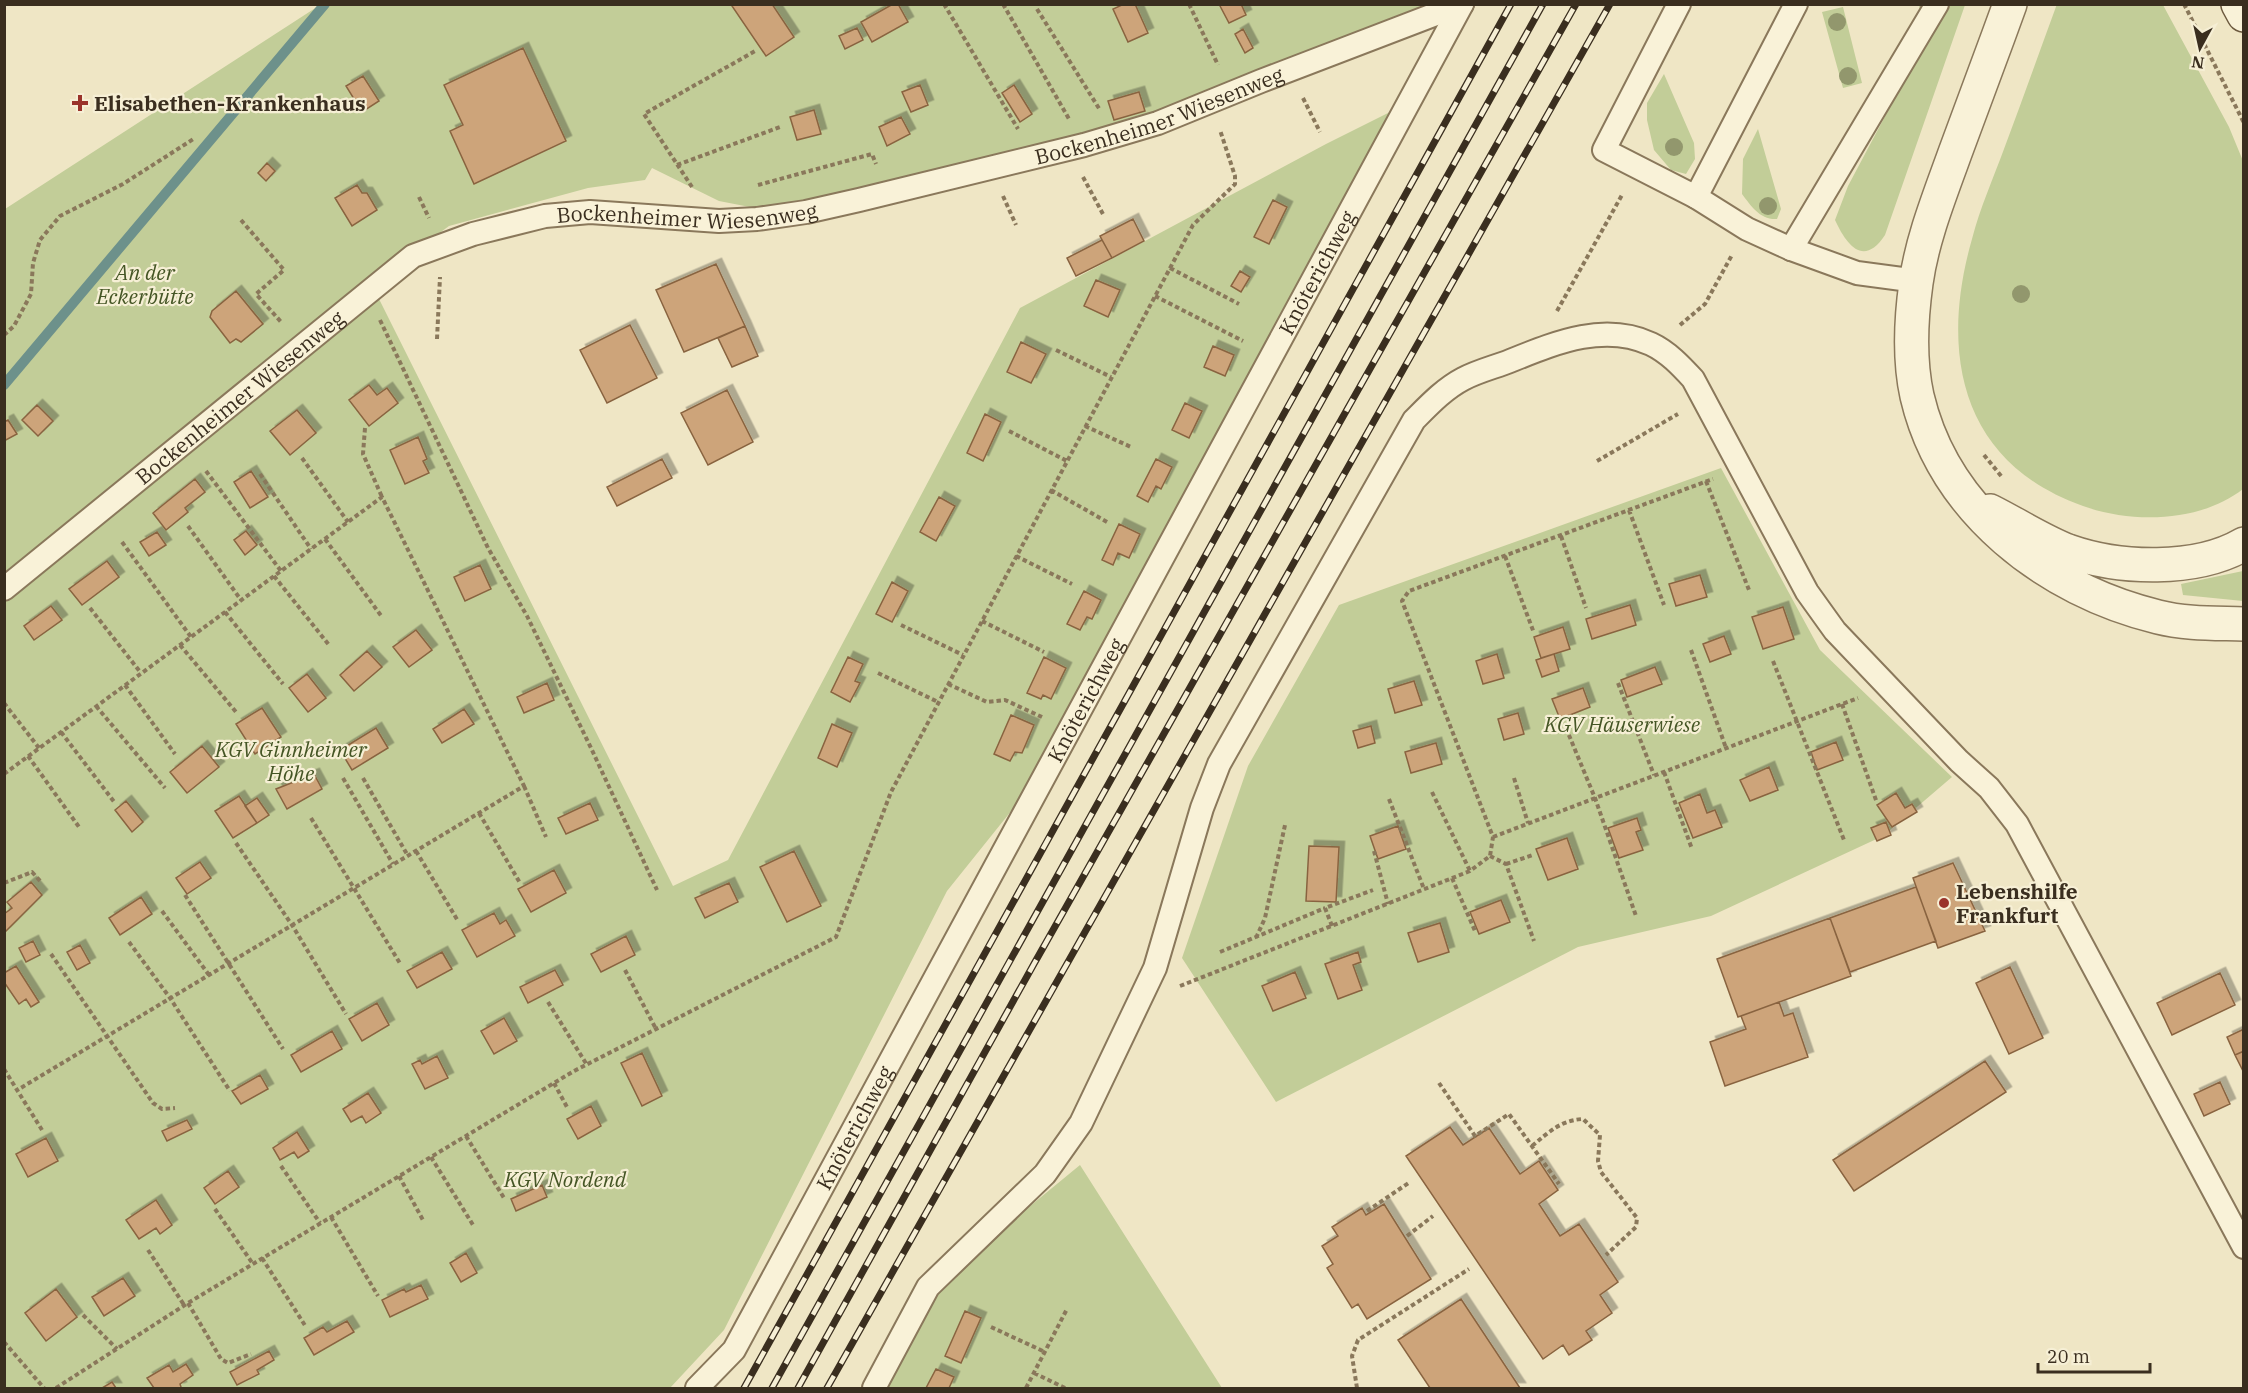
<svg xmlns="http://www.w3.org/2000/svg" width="2248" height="1393" font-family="'IBM Plex Serif',serif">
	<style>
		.green { fill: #c2cd98 }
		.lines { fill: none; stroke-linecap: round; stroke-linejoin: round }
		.stream { stroke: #6d918b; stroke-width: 10 }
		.building { fill: #cda47a; stroke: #896440; stroke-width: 1.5; filter: url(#shadow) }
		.service-casing { stroke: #8a785b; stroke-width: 26 }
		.minor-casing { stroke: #8a785b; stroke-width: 36 }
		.secondary-casing { stroke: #6c593e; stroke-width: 36 }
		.path { stroke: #8a785b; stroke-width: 4; stroke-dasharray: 4.5 3; stroke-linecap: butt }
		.service { stroke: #f9f2d8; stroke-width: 22 }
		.minor { stroke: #f9f2d8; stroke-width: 33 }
		.secondary { stroke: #f9f2d8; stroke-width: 33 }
		.rail-casing { stroke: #3a2e1f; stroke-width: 7 }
		.rail { stroke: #f6efd5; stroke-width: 4.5; stroke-dasharray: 14; stroke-linecap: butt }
		.tree { fill: #92976d }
		.poi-dot { fill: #9a332a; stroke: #f6efd5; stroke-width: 2 }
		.labels { text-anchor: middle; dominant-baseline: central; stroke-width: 4.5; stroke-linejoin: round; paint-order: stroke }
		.poi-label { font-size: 21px; font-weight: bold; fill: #3a2e1f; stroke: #f6efd5; text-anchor: start }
		.street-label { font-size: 21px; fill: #3a2e1f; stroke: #f6efd5 }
		.park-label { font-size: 21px; font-style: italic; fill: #455625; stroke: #f6efd5 }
	</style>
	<defs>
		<filter id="shadow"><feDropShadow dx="5.5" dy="-5.5" stdDeviation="0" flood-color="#0004"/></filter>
	</defs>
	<rect width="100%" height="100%" fill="#efe6c5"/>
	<path class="green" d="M2057,4L2163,5L2229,127L2243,161V489C2201,522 2133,524 2083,506C1961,463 1939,354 1972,239C1980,208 1993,179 2004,149C2022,101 2039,53 2057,4Z
		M320,5H1443L1121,127L949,166L771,211L719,201L652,168L645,180L588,188L449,226L351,298L5,574V209Z
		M1919,5H1965L1885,235C1864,267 1847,246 1835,220L1848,186L1925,41Z
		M1843,7L1862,83L1843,88L1822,12Z
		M1664,74L1694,143L1695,159L1686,174L1671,170L1654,150L1647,120V103Z
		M1392,111L1016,805L947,891L724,1330L670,1388H5V599L377,295L673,886L728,860L1020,308L1326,144Z
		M1758,129L1781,209L1777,219C1760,220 1751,206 1742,194L1743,159Z
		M1721,468L1820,650L1952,777L1883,836L1711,916L1578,947L1276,1102L1182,958L1248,766L1339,605Z
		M2243,571V601L2183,595L2181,584Z
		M1080,1165L1222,1388H878L940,1287L1018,1216Z"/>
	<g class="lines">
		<path class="stream" d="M4,385L325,4"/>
	</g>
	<path class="building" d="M735,4H772L794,37L766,56L732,6Z
		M893,4H898L908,22L872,42L861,22Z
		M1124,4H1135L1148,33L1128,42L1113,9Z
		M1219,4H1241L1246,15L1229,23Z
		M857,28L863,40L845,49L839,36Z
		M1243,29L1253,48L1245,53L1235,34Z
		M523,48L566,141L474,184L450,131L463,125L444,85Z
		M363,76L379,101L362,112L346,86Z
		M920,85L928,105L911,112L902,92Z
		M1014,85L1032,114L1020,122L1002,93Z
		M1139,92L1145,111L1114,120L1108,101Z
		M814,110L821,134L797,140L790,117Z
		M901,117L910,134L887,146L879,127Z
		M267,163L275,171L266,181L258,173Z
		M357,185L362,193H367L377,210L352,226L335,198Z
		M1273,200L1287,207L1269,244L1254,237Z
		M1133,219L1144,241L1112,258L1100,236Z
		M1102,240L1112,258L1076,276L1067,258Z
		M716,264L745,326L684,352L656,290Z
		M1240,271L1250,277L1241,292L1231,286Z
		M1096,280L1120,290L1108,317L1084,306Z
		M236,291L263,324L241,342L236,339L230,343L210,317L212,311Z
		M630,325L657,378L607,403L580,350Z
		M745,326L758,356L732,367L718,338Z
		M1021,342L1046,354L1031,383L1007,372Z
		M1213,346L1234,355L1225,376L1204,367Z
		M369,385L377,395L387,388L398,403L369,426L349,400Z
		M727,390L753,442L708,465L681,413Z
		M1185,403L1202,411L1189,438L1172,430Z
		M37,405L53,421L38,436L22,420Z
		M297,410L316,433L290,455L270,431Z
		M985,414L1001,422L983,461L967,453Z
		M8,420L17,434L4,441V422Z
		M418,437L427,459L423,461L429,473L405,484L390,450Z
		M662,459L672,478L617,506L607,487Z
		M1156,459L1172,467L1161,489L1156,486L1148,502L1137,496Z
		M251,471L268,497L250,508L234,482Z
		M195,479L205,492L185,508L188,512L166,530L153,513Z
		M939,497L955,506L936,541L920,532Z
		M1119,524L1140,534L1129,558L1118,553L1113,565L1102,560Z
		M246,531L257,545L245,555L234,540Z
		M157,532L166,545L149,556L140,542Z
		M107,561L119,577L82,605L69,589Z
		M480,565L491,589L465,601L454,577Z
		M1700,575L1707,597L1676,606L1669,584Z
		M892,582L908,591L892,622L876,614Z
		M1084,591L1101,600L1092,619L1087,617L1080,630L1067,624Z
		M1630,605L1636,625L1592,639L1586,619Z
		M51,606L62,620L34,640L24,626Z
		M1783,607L1794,639L1763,649L1752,617Z
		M1563,627L1570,649L1541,658L1534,637Z
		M416,630L432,650L409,667L393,647Z
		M1724,636L1731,654L1710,662L1703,644Z
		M367,651L382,667L354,691L340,675Z
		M1497,654L1504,678L1483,684L1476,661Z
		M1554,654L1559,671L1542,677L1536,660Z
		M848,657L863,664L855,681L860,683L850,702L831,692Z
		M1044,657L1066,668L1051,699L1043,695L1041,699L1027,693Z
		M1655,667L1662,684L1627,697L1621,680Z
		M307,674L326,698L308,712L289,688Z
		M1414,681L1422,705L1395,713L1388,689Z
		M547,683L554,700L524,713L517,697Z
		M1583,688L1590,707L1560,719L1552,699Z
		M262,708L281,737L255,754L236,724Z
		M464,709L474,724L442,743L433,729Z
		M1518,713L1524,734L1504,740L1498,719Z
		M1011,715L1034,725L1022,753L1015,752L1010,761L994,754Z
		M832,724L852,733L837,767L818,758Z
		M1371,726L1375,743L1358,748L1353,731Z
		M376,728L388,748L352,770L340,750Z
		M1836,742L1843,760L1817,770L1811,752Z
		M1436,743L1442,764L1411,773L1405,752Z
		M202,746L219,767L187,793L170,772Z
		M1769,767L1778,790L1750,801L1740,780Z
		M314,774L322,789L287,809L276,789Z
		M1896,793L1905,808L1912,804L1917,812L1892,827L1877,805Z
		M1700,794L1707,813L1715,810L1722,827L1693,838L1679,803Z
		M239,796L257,823L233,838L215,811Z
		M257,798L269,815L257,823L245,806Z
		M126,801L143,822L132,832L115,810Z
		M590,803L598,820L566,834L558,818Z
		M1637,818L1641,830L1636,832L1643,850L1619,858L1608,828Z
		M1886,822L1891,835L1877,841L1871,828Z
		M1398,826L1406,849L1378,859L1370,836Z
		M1567,838L1578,869L1548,880L1536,849Z
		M1309,846L1339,847L1336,902L1306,901Z
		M794,851L821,906L787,922L760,867Z
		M200,862L211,878L187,894L176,878Z
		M1953,863L1985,931L1938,948L1913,878Z
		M554,870L566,893L531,912L518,889Z
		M31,882L42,895L5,932L4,914L12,908L7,902Z
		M729,883L738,902L705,918L695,898Z
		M1916,887L1936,941L1850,972L1830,918Z
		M141,897L152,914L120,935L109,918Z
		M1501,900L1510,922L1479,934L1470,912Z
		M494,913L500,924L506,920L515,936L477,957L462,930Z
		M1830,918L1851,976L1738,1017L1717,959Z
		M1440,923L1449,952L1418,962L1408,933Z
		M626,936L635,955L601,972L591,954Z
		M33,941L40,955L26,962L19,948Z
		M80,945L90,963L77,970L67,952Z
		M442,952L452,969L417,988L407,971Z
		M1358,952L1361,962L1353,965L1362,990L1338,999L1325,964Z
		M16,966L39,1002L31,1007L26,999L19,1004L4,982V973Z
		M2010,967L2043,1038L2009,1054L1976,983Z
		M555,970L563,985L528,1003L520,987Z
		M1295,972L1306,998L1273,1011L1262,986Z
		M2220,973L2235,1005L2172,1035L2157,1003Z
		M1779,1002L1784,1016L1793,1013L1808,1057L1725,1086L1710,1042L1746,1029L1741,1016Z
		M377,1003L389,1025L362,1041L349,1019Z
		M504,1018L517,1041L494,1054L481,1031Z
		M2244,1029V1051L2235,1055L2227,1037Z
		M332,1031L342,1049L301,1072L291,1055Z
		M2244,1051V1073L2235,1055Z
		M642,1053L662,1096L642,1106L621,1063Z
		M437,1056L448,1078L425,1089L412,1064L420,1060L422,1064Z
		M1985,1061L2006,1092L1854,1191L1833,1160Z
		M260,1075L268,1089L241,1104L232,1091Z
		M2220,1082L2230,1104L2204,1116L2194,1094Z
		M368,1093L381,1113L366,1123L362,1116L351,1122L343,1109Z
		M591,1106L601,1126L578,1139L567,1119Z
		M187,1120L192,1129L167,1141L162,1131Z
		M1450,1127L1463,1145L1489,1128L1520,1174L1539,1161L1558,1190L1539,1204L1560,1236L1579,1224L1618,1282L1600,1295L1612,1313L1586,1331L1592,1340L1569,1355L1563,1345L1543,1359L1406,1156Z
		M297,1132L309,1151L298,1158L294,1152L280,1160L273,1148Z
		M46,1138L58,1161L28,1177L16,1154Z
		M228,1171L239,1187L215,1204L204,1188Z
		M542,1185L547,1197L516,1211L511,1199Z
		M156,1200L172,1225L160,1234L156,1228L139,1239L126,1220Z
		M1384,1204L1431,1279L1367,1319L1358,1304L1352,1308L1327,1268L1333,1264L1322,1246L1338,1236L1332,1227L1362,1208L1366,1215Z
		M466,1253L477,1273L461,1282L450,1263Z
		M123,1278L135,1296L104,1316L92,1297Z
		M421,1285L428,1299L390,1317L382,1300L404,1289L406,1292Z
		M56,1289L77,1317L46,1341L25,1313Z
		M1461,1299L1520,1388H1430L1398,1340Z
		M965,1311L981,1318L961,1363L945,1356Z
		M347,1321L354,1332L314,1355L304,1338L323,1327L327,1332Z
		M269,1351L274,1360L257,1370L259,1374L237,1385L230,1372Z
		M186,1364L193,1375L180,1384L181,1387L179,1388H154L147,1378L169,1365L173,1372Z
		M936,1369L954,1377L949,1388H926Z
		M112,1382L116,1388H102Z"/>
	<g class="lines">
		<defs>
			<g id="service">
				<path d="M1679,4L1604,150L1696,197L1747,229L1791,249L1857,273L1917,281"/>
				<path d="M1696,197L1796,4"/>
				<path d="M1791,249L1937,4"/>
				<path id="s1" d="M4,589L413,256L473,234L545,216L590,212L719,221L757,219L806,212L859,200L1084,145L1158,123L1261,81L1462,4"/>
				<path id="s2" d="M697,1388L734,1350L1462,4"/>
				<path d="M874,1388L928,1287L1045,1174L1081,1123L1155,968L1202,808L1219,764L1414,420C1429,405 1444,389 1463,379C1478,371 1495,367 1510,361C1555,343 1604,322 1651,344C1668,352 1681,366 1693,379L1807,592L1835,631L1959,761L1989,788L2017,824L2244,1247"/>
			</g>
			<path id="minor" d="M2010,4C1992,54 1973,104 1955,153C1940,195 1922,239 1916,283C1911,319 1909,360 1917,396C1944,511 2047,590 2158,617C2186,624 2215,623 2244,624
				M1990,511C2016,524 2042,541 2068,551C2119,569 2196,572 2244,544"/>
			<path id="secondary" d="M2238,4L2244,15"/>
		</defs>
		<use href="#service" class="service-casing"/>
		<use href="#minor" class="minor-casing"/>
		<use href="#secondary" class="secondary-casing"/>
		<path class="path" d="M944,4L1018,129
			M1003,4L1069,119
			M1189,4L1218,65
			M2184,4L2244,123
			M1037,9L1100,110
			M1303,98L1320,132
			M677,165L780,127
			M1083,177L1104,216
			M758,185L872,154L876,164
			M692,187L644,114L757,50
			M1003,196L1016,225
			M419,197L429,218
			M241,220L284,270L256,294L282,323
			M1170,268L1239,304
			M1155,296L1243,341
			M1557,311L1622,195
			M380,320L488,548L527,616L591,748L657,890
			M1680,325L1705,304L1732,255
			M4,335L14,326L31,294L33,263L40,240L60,216L123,184L195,138
			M437,339L440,277
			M1056,350L1111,377
			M1085,426L1131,447
			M365,428L363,454L382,497
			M1009,431L1067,461
			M1984,455L2002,477
			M302,458L348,522
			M1597,461L1678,414
			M206,471L281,571
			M260,474L311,549
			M1706,481L1749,590
			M1051,490L1107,522
			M1629,510L1664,605
			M188,526L241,600
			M1561,536L1586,608
			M325,539L382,617
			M122,542L191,637
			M1016,556L1072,584
			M1505,556L1534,633
			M274,576L329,645
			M90,608L141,673
			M225,612L283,684
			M982,621L1044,652
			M901,625L963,655
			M180,645L236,712
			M1691,650L1726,748
			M1773,661L1844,840
			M878,673L938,702
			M1618,683L1654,775
			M948,684L987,702L1005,700L1042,717
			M125,685L175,754
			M4,703L39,748
			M1842,704L1877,803
			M96,706L165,788
			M1566,728L1595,798L1636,916
			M61,732L115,803
			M28,756L79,827
			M1664,772L1692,849
			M4,774L382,497L524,786L19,1089
			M343,778L393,864
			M363,778L408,856
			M1514,778L1528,823
			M524,786L546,837
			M1432,792L1470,871
			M1389,799L1424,889
			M479,813L520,883
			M311,818L401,965
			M1493,837L1858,698
			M236,843L292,925L346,1014
			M416,851L458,921
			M1374,851L1388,904
			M1490,856L1506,864L1534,941
			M1506,864L1533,855
			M1452,878L1475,931
			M4,883L32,872L42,883
			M185,895L283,1049
			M162,911L209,975
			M1332,926L1325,908L1373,890
			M1256,938L1265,918L1285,825
			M129,942L170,998L230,1091
			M1220,952L1325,908
			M51,954L153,1103L162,1109L175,1108
			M625,970L656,1029
			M1180,986L1470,871L1490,856L1493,837L1402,601L1409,591L1713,479
			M548,1002L587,1065
			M4,1069L42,1130
			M554,1083L568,1109
			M1439,1083L1475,1136L1509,1114L1559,1184
			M466,1136L504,1198
			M1532,1146C1549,1132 1561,1120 1583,1119L1600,1135L1598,1161L1601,1172L1637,1218L1636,1227L1606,1255
			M431,1157L473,1225
			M281,1166L320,1223
			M399,1176L424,1222
			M215,1209L253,1264
			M1367,1211L1410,1182
			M331,1217L378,1296
			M1407,1236L1433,1216
			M148,1250L184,1305
			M262,1258L306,1327
			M188,1303L221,1359L228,1363L251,1354
			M83,1315L117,1349
			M991,1327L1045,1352
			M4,1342L44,1388
			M1034,1373L1065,1388
			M56,1388L188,1303L574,1071L836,937L891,792L1193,225L1235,184V176L1220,130
			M1026,1388L1067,1309
			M1357,1388L1352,1356L1358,1340L1469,1269"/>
		<use href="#service" class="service"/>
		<use href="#minor" class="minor"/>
		<use href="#secondary" class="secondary"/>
		<defs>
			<path id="rail" d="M744,1388L1511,4
				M772,1388L1543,4
				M798,1388L1035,962L1576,4
				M827,1388L1610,4"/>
		</defs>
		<use href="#rail" class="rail-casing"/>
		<use href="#rail" class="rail"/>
	</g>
	<g class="tree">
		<circle cx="1837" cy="22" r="9"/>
		<circle cx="1848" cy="76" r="9"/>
		<circle cx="1674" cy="147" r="9"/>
		<circle cx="1768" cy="206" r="9"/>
		<circle cx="2021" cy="294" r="9"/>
	</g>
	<g class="poi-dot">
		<path d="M77 94h6v6h6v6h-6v6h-6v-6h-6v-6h6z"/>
		<circle cx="1944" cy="903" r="6"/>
	</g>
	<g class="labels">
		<g class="poi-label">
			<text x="94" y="103">Elisabethen-Krankenhaus</text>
			<text x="1956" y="891">Lebenshilfe<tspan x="1956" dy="24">Frankfurt</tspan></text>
		</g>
		<g class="street-label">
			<text stroke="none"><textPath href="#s1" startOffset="1294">Bockenheimer Wiesenweg</textPath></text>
			<text stroke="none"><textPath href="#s1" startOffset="808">Bockenheimer Wiesenweg</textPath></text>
			<text stroke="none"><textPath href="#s2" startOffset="1278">Knöterichweg</textPath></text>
			<text stroke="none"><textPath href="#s1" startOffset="304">Bockenheimer Wiesenweg</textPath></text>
			<text stroke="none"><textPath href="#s2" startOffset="792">Knöterichweg</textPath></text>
			<text stroke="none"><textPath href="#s2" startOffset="306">Knöterichweg</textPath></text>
		</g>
		<g class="park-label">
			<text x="145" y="272">An der<tspan x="145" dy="24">Eckerbütte</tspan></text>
			<text x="1622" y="724">KGV Häuserwiese</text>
			<text x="291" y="749">KGV Ginnheimer<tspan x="291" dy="24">Höhe</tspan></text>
			<text x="565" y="1179">KGV Nordend</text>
		</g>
	</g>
	<rect width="2248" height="1393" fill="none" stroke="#3a2e1f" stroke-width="12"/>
	<g transform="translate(2200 48) rotate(188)" stroke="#f6efd5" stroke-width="4.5" paint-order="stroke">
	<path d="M0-4.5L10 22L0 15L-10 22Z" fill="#3a2e1f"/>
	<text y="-9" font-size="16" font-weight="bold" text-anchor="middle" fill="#3a2e1f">N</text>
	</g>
	<path d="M2038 1363v9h112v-9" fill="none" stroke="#3a2e1f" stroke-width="3"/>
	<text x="2047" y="1363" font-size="18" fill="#3a2e1f" stroke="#f6efd5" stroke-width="4.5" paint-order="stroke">20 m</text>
</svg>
